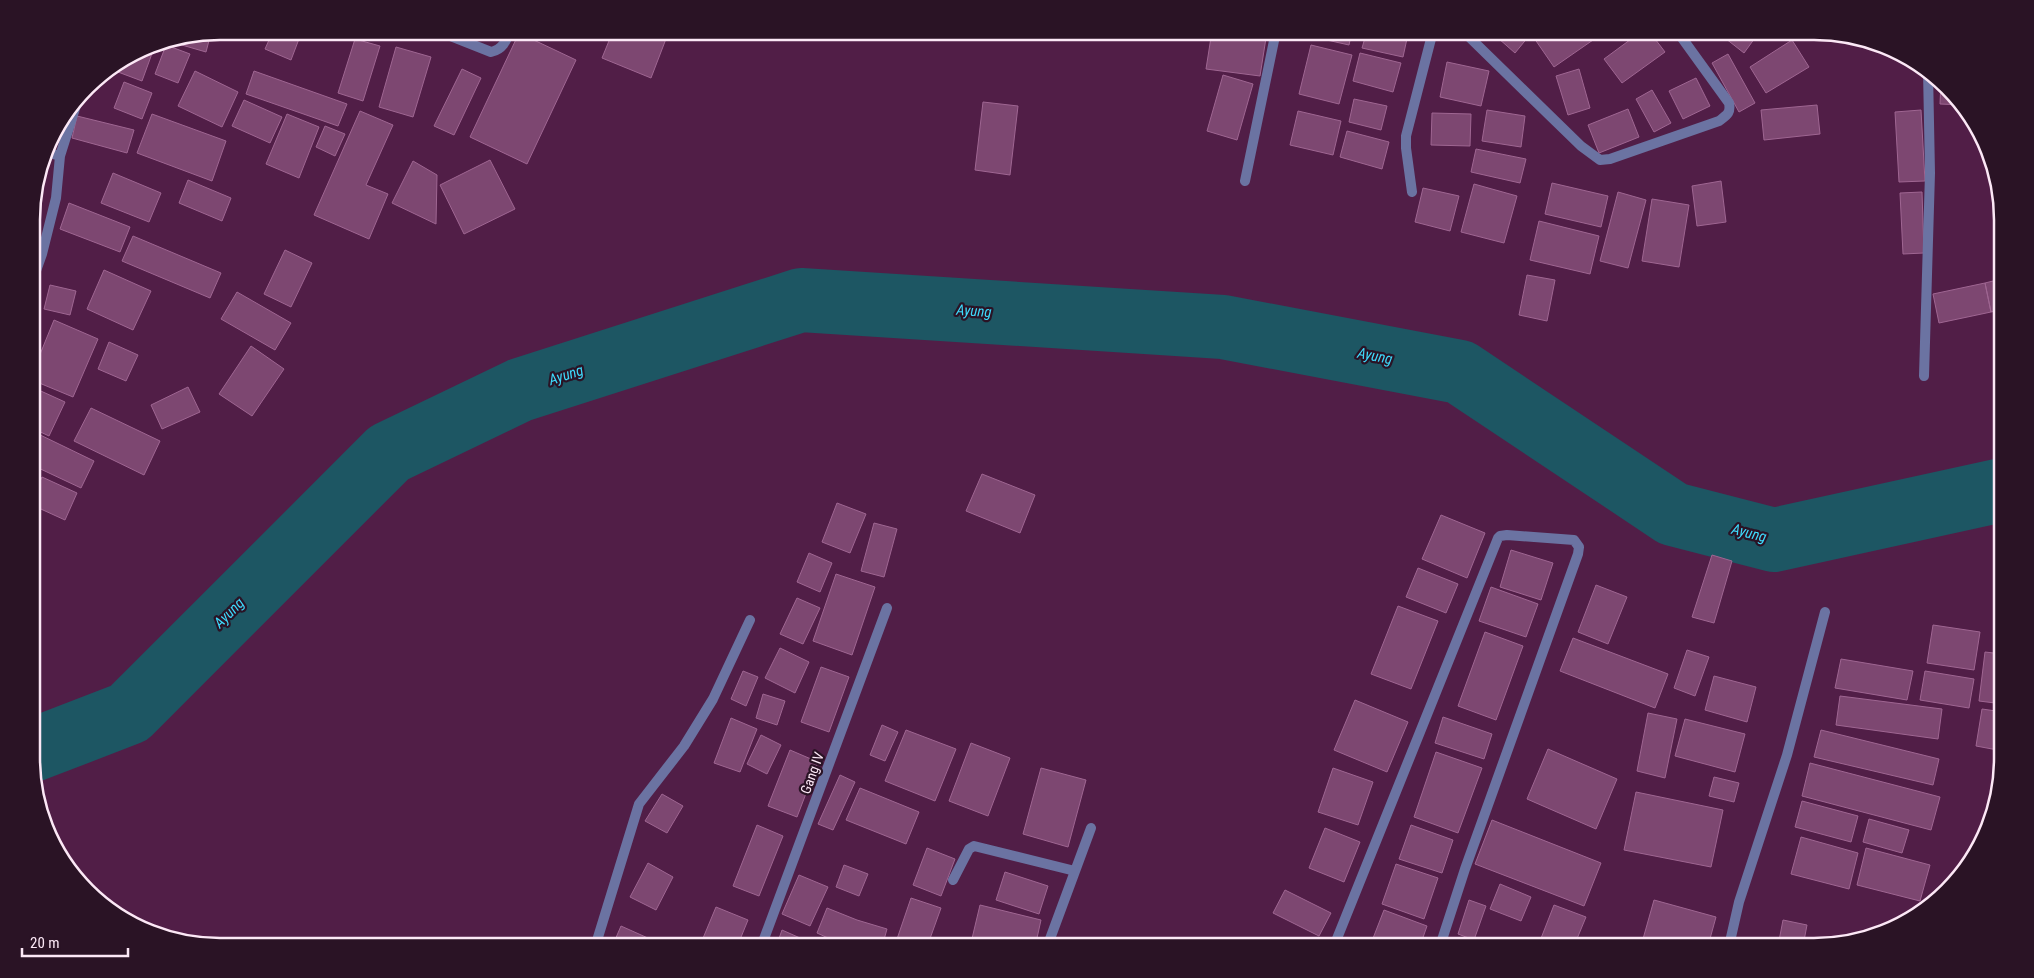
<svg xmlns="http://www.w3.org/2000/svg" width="2034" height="978" font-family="'Roboto Condensed',sans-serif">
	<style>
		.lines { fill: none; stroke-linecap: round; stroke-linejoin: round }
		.river { stroke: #1d5663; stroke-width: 64 }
		.building { fill: #7d4771; stroke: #9f6692 }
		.minor { stroke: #6b73a2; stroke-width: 10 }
		.labels { text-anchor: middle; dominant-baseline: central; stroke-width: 4.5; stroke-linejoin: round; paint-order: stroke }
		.street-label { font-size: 14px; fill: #fce8f6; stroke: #2a1325 }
		.water-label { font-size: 15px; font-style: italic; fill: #3edbfc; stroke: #2a1325 }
		.rim { fill: none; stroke: #fce8f6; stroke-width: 2.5 }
	</style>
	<rect width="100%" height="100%" fill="#511e47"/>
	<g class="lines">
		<path class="river" d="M33,750L129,713L389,453L520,390L801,300L1223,327L1460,372L1673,514L1774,540L2002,490"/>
	</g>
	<path class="building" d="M273,31H302L291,60L265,49Z
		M579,31H597L594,37Z
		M613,31H669L651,78L602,58Z
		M1212,31L1266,38L1260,76L1206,69Z
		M1301,31H1352L1349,45L1300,34Z
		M1367,31H1399L1408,34L1403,57L1362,48Z
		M1490,31H1533L1515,53Z
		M1537,31H1606L1554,67L1532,35Z
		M1642,31H1649L1665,52L1622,83L1604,59Z
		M1716,31H1760L1744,53Z
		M211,33L206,52L168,41Z
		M519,33L576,60L527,164L470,137Z
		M355,39L380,46L363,101L338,93Z
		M1792,40L1809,67L1766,93L1750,67Z
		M166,45L190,54L178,83L155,74Z
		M1311,45L1352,55L1339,104L1299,94Z
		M147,46L154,48L142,81L110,69Z
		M396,47L431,57L413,117L379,107Z
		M1360,53L1401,63L1393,92L1353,81Z
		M1728,54L1755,103L1739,112L1712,63Z
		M1447,62L1489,71L1481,106L1440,97Z
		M462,69L481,78L454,135L434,126Z
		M1579,69L1590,108L1568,115L1556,76Z
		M195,71L238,92L222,127L178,106Z
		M254,71L347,104L338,126L246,94Z
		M1223,75L1253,84L1237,140L1207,131Z
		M1696,78L1710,106L1683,119L1669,91Z
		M1941,80L1962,105L1940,104Z
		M124,82L152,93L142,119L114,108Z
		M1652,90L1671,123L1654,132L1636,99Z
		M1354,99L1387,106L1381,130L1349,122Z
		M244,100L282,117L270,143L232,126Z
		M983,102L1018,106L1010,175L975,170Z
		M1817,105L1820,134L1764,140L1761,110Z
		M1628,109L1639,137L1599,153L1588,125Z
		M1487,110L1525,116L1521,147L1482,141Z
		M1921,110L1925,181L1899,182L1895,112Z
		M360,111L393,125L366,185L388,194L369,239L314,215Z
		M1298,111L1341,121L1333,155L1290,145Z
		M1432,113L1471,114L1470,146L1431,145Z
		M152,114L226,141L212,181L137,153Z
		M287,114L319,127L299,178L266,164Z
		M77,116L134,130L127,153L72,138Z
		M325,126L345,134L335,156L316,147Z
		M1347,131L1389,142L1382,169L1340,157Z
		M1476,149L1526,159L1520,183L1471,172Z
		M490,160L515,209L464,234L440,185Z
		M413,161L437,175L436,224L392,203Z
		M113,173L161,193L149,222L101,203Z
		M188,180L231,198L222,221L179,203Z
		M1721,181L1726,222L1697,226L1692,186Z
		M1552,183L1608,196L1601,227L1545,214Z
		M1474,184L1517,196L1504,243L1461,232Z
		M1423,188L1459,196L1450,231L1415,222Z
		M1618,192L1646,200L1628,268L1600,261Z
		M1922,192L1924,253L1903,254L1900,193Z
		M1652,199L1689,205L1679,267L1642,261Z
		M69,203L130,227L120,252L60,229Z
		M1539,221L1599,236L1590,274L1530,260Z
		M133,236L221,273L210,298L122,261Z
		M285,250L312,263L291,307L264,294Z
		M104,270L151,291L133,330L87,309Z
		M1527,275L1555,280L1547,321L1519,315Z
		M2001,279V310L1991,312L1985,283Z
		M1985,283L1991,312L1939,323L1933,294Z
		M50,285L76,291L70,315L44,309Z
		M237,292L291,323L275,350L221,319Z
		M54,320L98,339L73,397L32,380V374Z
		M109,342L138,355L126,381L98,369Z
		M251,346L284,369L252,416L219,394Z
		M32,387L65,402L49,436L32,428Z
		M188,387L200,412L162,429L151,405Z
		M91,408L160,441L144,475L74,441Z
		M32,431L94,461L81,488L32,465Z
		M982,474L1035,495L1020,533L966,511Z
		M42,477L77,493L65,520L32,505V498Z
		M837,503L866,514L850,553L822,542Z
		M1441,515L1485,533L1467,578L1422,559Z
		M874,523L897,529L884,577L861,571Z
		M1511,550L1553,563L1541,600L1500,587Z
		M809,553L832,563L820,592L797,582Z
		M1712,555L1732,561L1714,623L1692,617Z
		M1418,568L1458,584L1446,613L1406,597Z
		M836,574L875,587L852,655L813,641Z
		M1596,585L1627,597L1608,644L1578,632Z
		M1491,587L1538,604L1526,637L1479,621Z
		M797,598L820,608L803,644L780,634Z
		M1398,606L1438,621L1411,689L1371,674Z
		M1933,625L1980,632L1974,670L1927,663Z
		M1485,632L1523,646L1496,720L1458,706Z
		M1573,638L1668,674L1655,708L1560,671Z
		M780,648L809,662L795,693L765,678Z
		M1687,650L1709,657L1695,696L1674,688Z
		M1985,652L2002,654L2003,704L1979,701Z
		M1841,659L1913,671L1907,700L1835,688Z
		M821,667L849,677L829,732L801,722Z
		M743,671L758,677L746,706L731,699Z
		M1925,671L1974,679L1969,708L1920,700Z
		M1714,676L1756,687L1747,722L1705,710Z
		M763,694L785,701L777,725L756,718Z
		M1840,696L1942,709L1938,739L1836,725Z
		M1355,700L1408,722L1387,772L1334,750Z
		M1982,709L2003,712V751L1976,746Z
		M1648,713L1677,719L1665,778L1637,771Z
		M1443,717L1492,734L1484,759L1435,743Z
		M731,718L757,729L740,772L714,763Z
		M1685,719L1745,734L1735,772L1675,756Z
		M882,725L898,732L885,761L870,755Z
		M906,730L956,749L935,801L885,781Z
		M1821,730L1939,759L1933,785L1814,757Z
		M761,735L781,745L767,774L747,764Z
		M971,743L1010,758L988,816L949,801Z
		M1548,749L1617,779L1596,829L1527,799Z
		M790,750L818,762L797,817L768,806Z
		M1436,752L1482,768L1458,833L1414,817Z
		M1810,763L1940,797L1931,830L1802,796Z
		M1041,768L1086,780L1068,847L1023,834Z
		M1333,768L1373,782L1358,825L1318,812Z
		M840,775L855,782L833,830L818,824Z
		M1714,777L1739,783L1734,802L1709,796Z
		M860,788L919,812L906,844L846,820Z
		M1636,792L1723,810L1711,867L1624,850Z
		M662,794L683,806L667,833L645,821Z
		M1802,801L1858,816L1851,842L1795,827Z
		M1869,819L1909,830L1902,853L1863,842Z
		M1492,820L1601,863L1584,906L1475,864Z
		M757,825L783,836L759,896L733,886Z
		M1411,825L1453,840L1442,873L1399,859Z
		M1325,828L1360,842L1344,882L1309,868Z
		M1801,837L1858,853L1849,889L1791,874Z
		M927,848L955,859L941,896L913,885Z
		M1866,848L1930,865L1920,901L1857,885Z
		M648,863L673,877L656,910L630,897Z
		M1396,864L1438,878L1424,919L1382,904Z
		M844,865L868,874L859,896L836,887Z
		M1005,872L1048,886L1039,914L996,900Z
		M799,875L828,887L810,926L782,914Z
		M1500,884L1531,897L1521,921L1490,909Z
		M1285,890L1331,913L1319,936L1273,913Z
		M911,898L941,908L927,947H907L896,942Z
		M1469,900L1486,906L1474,940L1458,934Z
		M1654,900L1716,917L1708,946H1641Z
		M980,905L1041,920L1035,947H970Z
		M1554,905L1586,917L1574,946H1538Z
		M716,907L748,920L737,947H711L701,943Z
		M827,908L857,920L887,929L882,947H848L817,933Z
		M1384,910L1427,926L1420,946H1370Z
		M1783,920L1807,925L1803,946H1778Z
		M621,926L668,947H612Z
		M782,930L816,945L815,947H776Z
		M1812,938L1852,941L1826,946H1811Z
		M1497,939L1514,946H1493Z"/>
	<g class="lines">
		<path class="minor" d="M438,31L491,52C503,49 506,41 510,31
			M1463,31L1581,146L1600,160L1610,159L1719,121C1727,115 1731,113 1729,103L1677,31
			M46,152L60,156L77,102
			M1245,181L1276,31
			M1412,192L1406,148V136L1433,31
			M32,282L42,254L56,198L60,156
			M1924,376L1930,173L1928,71
			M953,880L969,849L974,846L1075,871
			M1253,946C1260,940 1270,944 1278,946
			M1334,946L1498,538L1500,536L1507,535L1574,540L1579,547L1578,554L1465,869L1440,946
			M1729,946L1739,902L1787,755L1825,612
			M595,947L639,804L684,746L713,699L750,620
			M761,947L887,608
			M1047,947L1091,828"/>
	</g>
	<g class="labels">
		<g class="street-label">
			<text transform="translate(812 773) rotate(-70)">Gang IV</text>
		</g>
		<g class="water-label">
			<text transform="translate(974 311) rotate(4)">Ayung</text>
			<text transform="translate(1375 356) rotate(11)">Ayung</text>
			<text transform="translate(566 375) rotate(-18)">Ayung</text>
			<text transform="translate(1749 533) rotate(14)">Ayung</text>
			<text transform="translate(229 613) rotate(-45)">Ayung</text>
		</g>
	</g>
	<path d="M0 0H2034V978H0ZM220 40H1814A180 180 0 0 1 1994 220V758A180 180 0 0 1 1814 938H220A180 180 0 0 1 40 758V220A180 180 0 0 1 220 40Z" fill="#2a1325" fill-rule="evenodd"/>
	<path class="rim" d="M220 40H1814A180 180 0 0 1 1994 220V758A180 180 0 0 1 1814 938H220A180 180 0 0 1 40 758V220A180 180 0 0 1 220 40Z"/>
	<path d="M22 948v8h106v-8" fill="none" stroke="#fce8f6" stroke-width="2.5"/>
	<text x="30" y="948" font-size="15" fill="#fce8f6" stroke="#2a1325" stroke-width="4" paint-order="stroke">20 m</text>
</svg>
